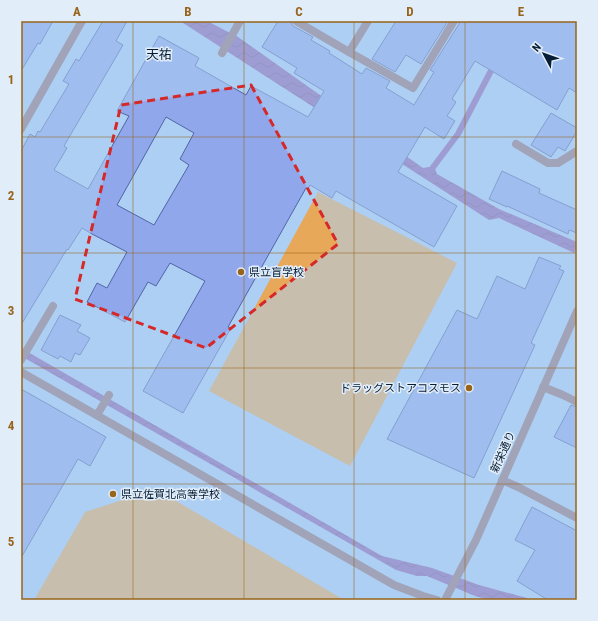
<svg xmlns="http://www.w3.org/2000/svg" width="598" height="621" font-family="'Roboto Condensed','Noto Sans JP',sans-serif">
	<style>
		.pitch { fill: #e8a85a }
		.water { fill: url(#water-waves) }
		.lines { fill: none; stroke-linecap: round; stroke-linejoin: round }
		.stream { stroke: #8d60ad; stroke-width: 6 }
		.building { fill: #90a7ec; stroke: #5265a5; fill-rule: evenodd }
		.service { stroke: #926e73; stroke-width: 8 }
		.minor { stroke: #926e73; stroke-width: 8 }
		.tertiary { stroke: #926e73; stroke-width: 8 }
		.marked { fill: none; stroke: #d62828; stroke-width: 3; stroke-dasharray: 8 5; stroke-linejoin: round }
		.grid { fill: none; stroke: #98641a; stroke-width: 1; stroke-opacity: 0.55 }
		.poi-dot { fill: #98641a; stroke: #e2edfa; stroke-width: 1.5 }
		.labels { text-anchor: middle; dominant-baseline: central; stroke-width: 3; stroke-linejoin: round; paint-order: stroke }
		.poi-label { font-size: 11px; fill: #061d33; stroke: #e2edfa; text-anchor: start }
		.street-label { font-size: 11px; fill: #061d33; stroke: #e2edfa }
		.quarter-label { font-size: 13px; fill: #061d33; stroke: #e2edfa }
		.neatline { fill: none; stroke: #98641a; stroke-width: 1.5 }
		.grid-label { font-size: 13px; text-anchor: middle; font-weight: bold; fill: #98641a }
	</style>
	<defs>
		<pattern id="water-waves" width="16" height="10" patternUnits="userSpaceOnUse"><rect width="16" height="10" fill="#8d60ad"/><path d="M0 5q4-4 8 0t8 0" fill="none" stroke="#714f8d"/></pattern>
	</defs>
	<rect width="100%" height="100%" fill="#adcff3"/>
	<path class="pitch" d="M318,192L457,263L350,466L209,391Z
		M156,489L344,600H34L85,512Z"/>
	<path class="water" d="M180,21H207L238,37L423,168L429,167L435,169L437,174L499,209L577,242V247L574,253L499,218L489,220Z
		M21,348L382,556L432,568L479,585L527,598L530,600H489L475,596L427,576H417L396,570L21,356Z"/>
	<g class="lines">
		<path class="stream" d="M429,175L431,170L458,134L494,65"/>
	</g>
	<path class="building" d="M21,21H53L40,44L38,43L21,71Z
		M103,21H127L116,41L123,45L64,146L67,148L54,170L88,189L129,116L117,111L159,36L199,58L195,66L246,95L251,86L308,117L324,91L294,73L297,68L262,47L278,21H291V23L293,26L313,37L311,40L330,51L329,53L362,74L366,68L390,81L386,88L414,105L434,72L430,70L459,24V21H577V93L569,88L557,110L475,61L452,99L456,102L447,116L455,121L444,139L425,127L398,172L457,206L434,247L336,191L332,198L310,185L308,189L306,188L228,327L231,328L183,413L143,391L205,281L170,263L156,286L148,282L125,322L87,302L97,283L107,288L127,252L92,234L82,228L68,250L67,249L21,325V151L30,134L35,137L38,131L40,132L69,84L63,81L76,59L79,61ZM166,117L194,133L180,159L189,165L154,225L117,205Z
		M396,21H448L421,64L406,55L395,72L372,59Z
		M551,113L577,128V131L565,151L558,147L551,157L531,145Z
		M502,171L540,189L539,193L577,210V233L569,230L568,234L507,206V207L489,199Z
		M539,257L561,266L559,269L564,271L531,343L535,345L474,478L387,439L457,310L477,319L497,276L525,289Z
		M60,315L81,325L77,331L90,338L80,355L75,353L71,362L60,356L58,359L41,350Z
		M21,389L106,437L90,466L78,459L21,558Z
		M571,405L577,407V448L554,437Z
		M532,507L577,531V600H548L517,581L535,550L515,540Z"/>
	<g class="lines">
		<path class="service" d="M296,21L349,52
			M21,360L53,306
			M97,415L109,395"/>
		<path class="minor" d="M368,21L349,52L413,88L454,21
			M222,53L240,21
			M21,129L82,21
			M516,144L548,163H558L577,151
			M21,372L394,585L423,596L437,600
			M543,387L563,395L577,402
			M502,480L518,487L577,518"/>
		<path class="tertiary" d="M445,600L476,540L577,311"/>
	</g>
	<path d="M0 0H598V621H0ZM251,85L338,244L206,348L75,299L121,105Z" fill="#adcff3" fill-opacity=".55" fill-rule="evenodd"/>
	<path class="marked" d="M251,85L338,244L206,348L75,299L121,105Z"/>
	<path class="grid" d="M133,21V600M244,21V600M354,21V600M465,21V600M21,137H577M21,253H577M21,368H577M21,484H577"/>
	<g class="poi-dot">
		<circle cx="241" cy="272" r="4"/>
		<circle cx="469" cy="388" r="4"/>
		<circle cx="113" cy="494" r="4"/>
	</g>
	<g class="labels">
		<g class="poi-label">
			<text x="249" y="272">県立盲学校</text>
			<text x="461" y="388" text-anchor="end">ドラッグストアコスモス</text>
			<text x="121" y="494">県立佐賀北高等学校</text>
		</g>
		<g class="street-label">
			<text transform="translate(503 452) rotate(-66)">新栄通り</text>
		</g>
		<g class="quarter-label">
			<text x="159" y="54">天祐</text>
		</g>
	</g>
	<rect width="598" height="621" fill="none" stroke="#e2edfa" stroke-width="44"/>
	<g transform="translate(544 54) rotate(311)" stroke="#e2edfa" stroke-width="3" paint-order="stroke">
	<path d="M0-3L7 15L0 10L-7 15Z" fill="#061d33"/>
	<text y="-6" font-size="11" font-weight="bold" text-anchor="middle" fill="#061d33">N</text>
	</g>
	<rect x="22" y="22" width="554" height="577" class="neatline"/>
	<g class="grid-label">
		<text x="77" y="16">A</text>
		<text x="188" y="16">B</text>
		<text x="299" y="16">C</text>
		<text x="410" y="16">D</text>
		<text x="521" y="16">E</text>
		<text x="11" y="84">1</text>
		<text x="11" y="200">2</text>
		<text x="11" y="315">3</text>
		<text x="11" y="430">4</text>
		<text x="11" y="546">5</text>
	</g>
</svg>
